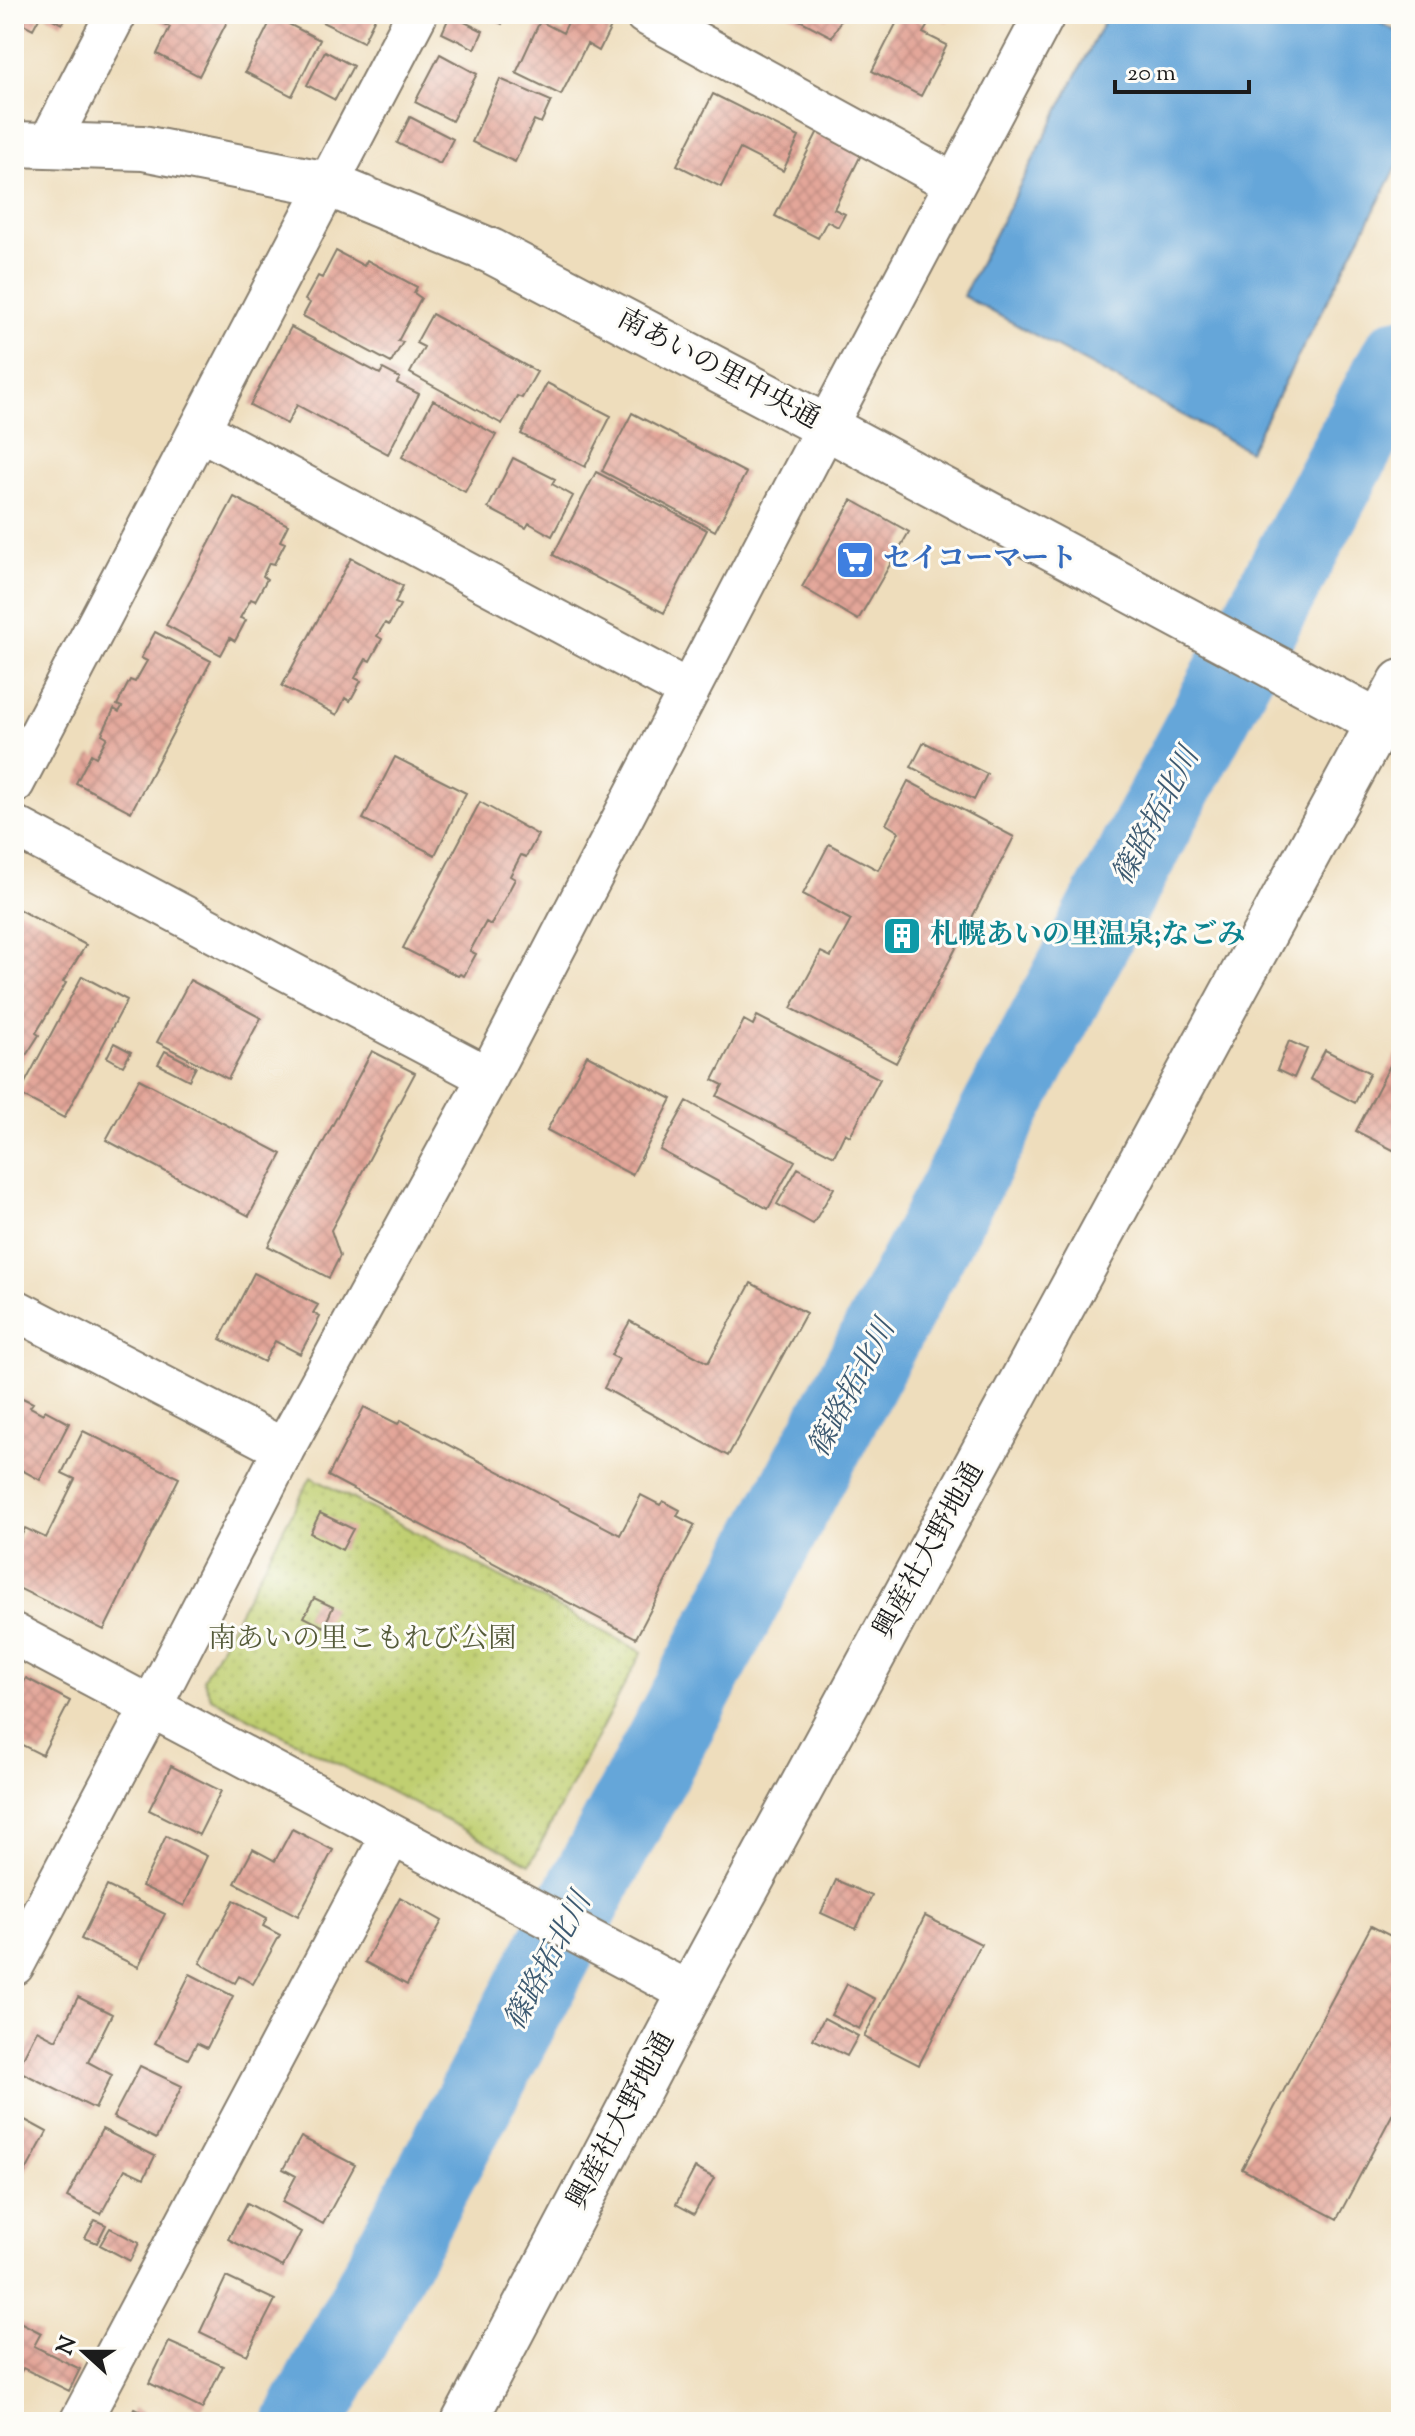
<svg xmlns="http://www.w3.org/2000/svg" width="1415" height="2436" font-family="'Sorts Mill Goudy','Noto Serif JP',serif">
	<style>
		.park { fill: url(#park-dots); stroke: #6e7646; stroke-width: 2 }
		.water { fill: #65a6d9; stroke: #40617a; stroke-width: 2 }
		.lines { fill: none; stroke-linecap: round; stroke-linejoin: round }
		.river { stroke: #65a6d9; stroke-width: 80 }
		.building { fill: url(#building-cross-hatch) }
		.minor-casing { stroke: #857c6c; stroke-width: 44 }
		.tertiary-casing { stroke: #857c6c; stroke-width: 48 }
		.minor { stroke: #fff; stroke-width: 40 }
		.tertiary { stroke: #fff; stroke-width: 44 }
		.labels { text-anchor: middle; dominant-baseline: central; stroke-width: 6; stroke-linejoin: round; paint-order: stroke }
		.street-label { font-size: 28px; fill: #1c1c1c; stroke: #fdfcf7 }
		.shop-label { font-size: 28px; font-weight: bold; fill: #366cbe; stroke: #fdfcf7; text-anchor: start }
		.culture-label { font-size: 28px; font-weight: bold; fill: #0d838f; stroke: #fdfcf7; text-anchor: start }
		.park-label { font-size: 28px; fill: #555b3a; stroke: #fdfcf7 }
		.water-label { font-size: 30px; font-style: italic; fill: #3d5a71; stroke: #fdfcf7 }
	</style>
	<defs>
		<pattern id="park-dots" width="8" height="8" patternUnits="userSpaceOnUse" patternTransform="scale(2)"><rect width="8" height="8" fill="#c0cf71"/><path d="M2 2h.1M6 6h.1" fill="none" stroke="#a4b161" stroke-width="1.8" stroke-linecap="round"/></pattern>
		<pattern id="building-cross-hatch" width="8" height="8" patternUnits="userSpaceOnUse" patternTransform="scale(2)"><rect width="8" height="8" fill="#e3a699"/><path d="M0 0l8 8M0 8l8-8" fill="none" stroke="#c28e83"/></pattern>
	</defs>
	<rect width="100%" height="100%" fill="#fdfcf7"/>
	<filter id="ink" filterUnits="userSpaceOnUse"><feTurbulence type="fractalNoise" baseFrequency=".0125" numOctaves="2"/><feDisplacementMap in="SourceGraphic" scale="16" xChannelSelector="R" yChannelSelector="G"/><feConvolveMatrix kernelMatrix="1 2 1 2 8 2 1 2 1" color-interpolation-filters="sRGB"/></filter>
	<filter id="wash" filterUnits="userSpaceOnUse"><feTurbulence type="fractalNoise" baseFrequency=".006" numOctaves="4" result="noise"/><feDisplacementMap in="SourceGraphic" scale="32" xChannelSelector="R" yChannelSelector="G"/><feGaussianBlur stdDeviation="1.8" result="paint"/><feColorMatrix in="noise" values="0 0 0 0 0 0 0 0 0 0 0 0 0 0 0 0 0 1.4 0 .05"/><feComposite in="paint" operator="in"/></filter>
	<g filter="url(#wash)">
		<rect width="100%" height="100%" fill="#eeddbc"/>
		<path class="park" d="M311,1477L642,1652L530,1864L211,1698L203,1679Z"/>
		<path class="water" d="M1108,14H1363L1398,32L1399,14H1401V159L1249,451L963,296Z"/>
		<g class="lines">
			<path class="river" d="M304,2422L1401,357"/>
		</g>
		<g id="blocks">
			<path class="building" d="M14,14H41L33,29L14,19Z
				M43,14H68L62,24Z
				M157,14H231L199,76L157,54L170,27L154,19Z
				M323,14H377L363,42L320,21Z
				M482,14H507L502,24Z
				M572,14H596L613,23L599,51L587,44L561,95L516,73L540,21L563,33Z
				M788,14H844L832,37Z
				M901,14H907L928,25L923,33L947,45L921,96L872,71Z
				M931,14H951L947,22Z
				M450,15L483,31L475,49L442,33Z
				M273,16L320,40L292,96L245,72Z
				M325,51L353,66L335,100L307,85Z
				M440,54L477,74L452,121L415,102Z
				M500,79L551,101L541,123L534,120L515,162L472,142Z
				M713,94L799,137L783,171L740,149L721,187L677,165Z
				M410,117L453,139L440,164L397,143Z
				M818,131L862,153L834,209L845,214L838,227L827,221L818,238L775,216Z
				M336,251L364,266L367,260L417,287L414,293L421,298L398,341L403,342L391,363L303,316L310,303L305,300L318,276L322,278Z
				M432,314L537,372L522,398L517,396L502,424L410,373L424,347L416,343Z
				M291,327L380,374L383,369L400,378L397,383L419,394L388,454L297,405L287,424L250,405Z
				M547,383L611,416L585,467L521,434Z
				M433,400L496,435L465,492L402,457Z
				M632,413L746,473L715,531L602,471Z
				M513,458L555,479L552,484L573,496L552,536L529,523L526,528L488,508Z
				M596,472L707,530L664,613L553,555Z
				M234,497L288,525L280,541L285,543L274,564L269,563L263,576L267,579L255,601L251,599L240,618L246,620L235,641L230,638L221,655L166,625Z
				M852,500L909,532L858,620L802,587Z
				M351,558L403,586L395,603L400,605L389,625L385,623L377,636L382,639L370,661L366,659L355,678L361,681L350,701L345,698L337,715L282,686Z
				M155,632L211,661L131,812L76,783L91,754L96,757L107,737L102,734L114,709L119,712L122,707L117,705L130,680L135,682L147,661L141,658Z
				M924,742L987,774L974,800L911,767Z
				M395,757L466,793L435,855L363,819Z
				M908,781L1014,837L896,1063L791,1008L821,952L831,957L851,920L803,894L829,844L878,870L899,832L886,824Z
				M480,802L538,835L526,857L521,855L510,876L515,879L491,925L486,922L470,951L476,954L464,976L460,974L458,976L403,948Z
				M14,907L86,945L63,982L66,983L36,1033L39,1035L16,1071L18,1072L14,1080Z
				M82,976L127,1000L64,1118L19,1094Z
				M190,980L261,1018L228,1079L157,1042Z
				M757,1016L880,1079L850,1136L845,1133L834,1156L717,1096L723,1085L713,1080L744,1020L753,1025Z
				M1289,1041L1307,1049L1294,1078L1277,1070Z
				M114,1043L131,1052L123,1066L107,1057Z
				M1325,1050L1370,1073L1355,1103L1310,1079Z
				M165,1051L196,1067L189,1080L158,1064Z
				M372,1051L415,1073L331,1230L340,1256L329,1278L268,1246Z
				M1396,1054L1401,1057V1154L1356,1131Z
				M587,1055L672,1099L632,1175L547,1130Z
				M139,1079L282,1154L249,1216L106,1140Z
				M687,1101L795,1161L768,1209L660,1150Z
				M798,1168L834,1188L813,1224L777,1204Z
				M254,1273L318,1305L313,1313L320,1317L300,1354L275,1341L264,1362L220,1339Z
				M751,1283L806,1313L728,1456L604,1388L619,1359L611,1355L630,1321L708,1363Z
				M14,1394L33,1403L30,1407L43,1414L45,1410L69,1423L40,1480L14,1466Z
				M364,1407L398,1424L401,1420L620,1535L641,1495L660,1505L663,1501L680,1510L677,1516L695,1525L636,1638L328,1476Z
				M83,1431L179,1478L104,1630L14,1586V1551L25,1528L46,1538L75,1479L62,1473Z
				M320,1513L353,1529L342,1550L310,1533Z
				M314,1598L333,1607L324,1627L304,1617Z
				M26,1678L70,1701L42,1755L14,1741V1702Z
				M171,1766L221,1791L199,1835L149,1810Z
				M292,1829L333,1850L298,1916L235,1883L253,1849L275,1861Z
				M166,1836L207,1856L184,1906L142,1886Z
				M836,1880L872,1896L856,1929L821,1913Z
				M107,1886L165,1914L138,1967L81,1939Z
				M400,1897L442,1921L407,1985L365,1962Z
				M234,1900L267,1918L263,1926L280,1935L253,1984L239,1976L235,1983L200,1963Z
				M925,1916L981,1944L919,2065L864,2037Z
				M1371,1926L1401,1941V2098L1337,2219L1242,2169Z
				M190,1974L233,1996L207,2048L197,2043L188,2059L155,2043Z
				M847,1984L875,1999L859,2029L831,2015Z
				M78,1997L112,2014L88,2062L112,2075L95,2109L17,2070L37,2030L56,2040Z
				M824,2018L858,2036L847,2056L813,2039Z
				M140,2066L182,2086L156,2139L113,2117Z
				M14,2114L47,2132L14,2193Z
				M102,2129L155,2156L144,2178L125,2169L101,2214L67,2197Z
				M301,2137L355,2165L323,2224L282,2202L296,2176L283,2169Z
				M695,2168L714,2178L694,2214L676,2204Z
				M247,2203L301,2232L283,2267L228,2239Z
				M95,2220L106,2225L97,2243L85,2238Z
				M110,2228L139,2243L130,2261L100,2245Z
				M226,2277L275,2300L247,2355L200,2332Z
				M14,2319L41,2333L34,2346L80,2369L69,2391L23,2368L14,2385Z
				M169,2342L223,2366L202,2409L149,2383Z
				M134,2408L163,2422H128Z"/>
		</g>
	</g>
	<g filter="url(#ink)">
		<use href="#blocks" fill-opacity="0" stroke="#857c6c" stroke-width="2"/>
		<g class="lines">
			<defs>
				<path id="minor" d="M645,14L955,184
					M48,145L116,14
					M200,430L689,691
					M14,783L417,14
					M14,826L488,1077
					M14,1309L284,1449
					M14,1634L690,1993
					M14,1965L151,1707L284,1449L488,1077L826,427L1045,14
					M80,2422L391,1836"/>
				<path id="tertiary" d="M14,144L143,148L328,184L491,251L826,427L1379,723
					M464,2422L690,1993L1401,682"/>
			</defs>
			<use href="#minor" class="minor-casing"/>
			<use href="#tertiary" class="tertiary-casing"/>
			<use href="#minor" class="minor"/>
			<use href="#tertiary" class="tertiary"/>
		</g>
	</g>
	<defs>
		<symbol id="supermarket-square" viewBox="-11 -11 22 22"><rect x="-9" y="-9" width="18" height="18" rx="4" fill="#3f7fe0" stroke="#fdfcf7"/><path d="M-6-5.5h2.5l.6 2H6L4.5 2H-2.5L-4.4-4H-6ZM-1.5 3.2a1.3 1.3 0 1 0 .1 0ZM3 3.2a1.3 1.3 0 1 0 .1 0Z" fill="#fff"/></symbol>
		<symbol id="building-square" viewBox="-11 -11 22 22"><rect x="-9" y="-9" width="18" height="18" rx="4" fill="#0f9aa8" stroke="#fdfcf7"/><path d="M-4-6H4V6H1V3H-1V6H-4ZM-2.5-4.3h1.7v1.8h-1.7ZM.8-4.3h1.7v1.8H.8ZM-2.5-1h1.7V.8h-1.7ZM.8-1h1.7V.8H.8Z" fill="#fff"/></symbol>
	</defs>
	<g fill-rule="evenodd">
		<use href="#supermarket-square" x="833" y="538" width="44" height="44"/>
		<use href="#building-square" x="880" y="914" width="44" height="44"/>
	</g>
	<g class="labels">
		<g class="street-label">
			<text transform="translate(718 370) rotate(28)">南あいの里中央通</text>
			<text transform="translate(930 1551) rotate(-61)">興産社大野地通</text>
			<text transform="translate(622 2121) rotate(-62)">興産社大野地通</text>
		</g>
		<g class="shop-label">
			<text x="883" y="560">セイコーマート</text>
		</g>
		<g class="culture-label">
			<text x="930" y="936">札幌あいの里温泉;なごみ</text>
		</g>
		<g class="park-label">
			<text x="362" y="1640">南あいの里こもれび公園</text>
		</g>
		<g class="water-label">
			<text transform="translate(1157 817) rotate(-62)">篠路拓北川</text>
			<text transform="translate(853 1389) rotate(-62)">篠路拓北川</text>
			<text transform="translate(549 1962) rotate(-62)">篠路拓北川</text>
		</g>
	</g>
	<rect width="1415" height="2436" fill="none" stroke="#fdfcf7" stroke-width="48"/>
	<g transform="translate(84 2352) rotate(291)" stroke="#fdfcf7" stroke-width="6" paint-order="stroke">
	<path d="M0-6L14 30L0 20L-14 30Z" fill="#1c1c1c"/>
	<text y="-12" font-size="22" font-weight="bold" text-anchor="middle" fill="#1c1c1c">N</text>
	</g>
	<path d="M1115 80v12h134v-12" fill="none" stroke="#1c1c1c" stroke-width="4"/>
	<text x="1127" y="80" font-size="24" fill="#1c1c1c" stroke="#fdfcf7" stroke-width="6" paint-order="stroke">20 m</text>
</svg>
